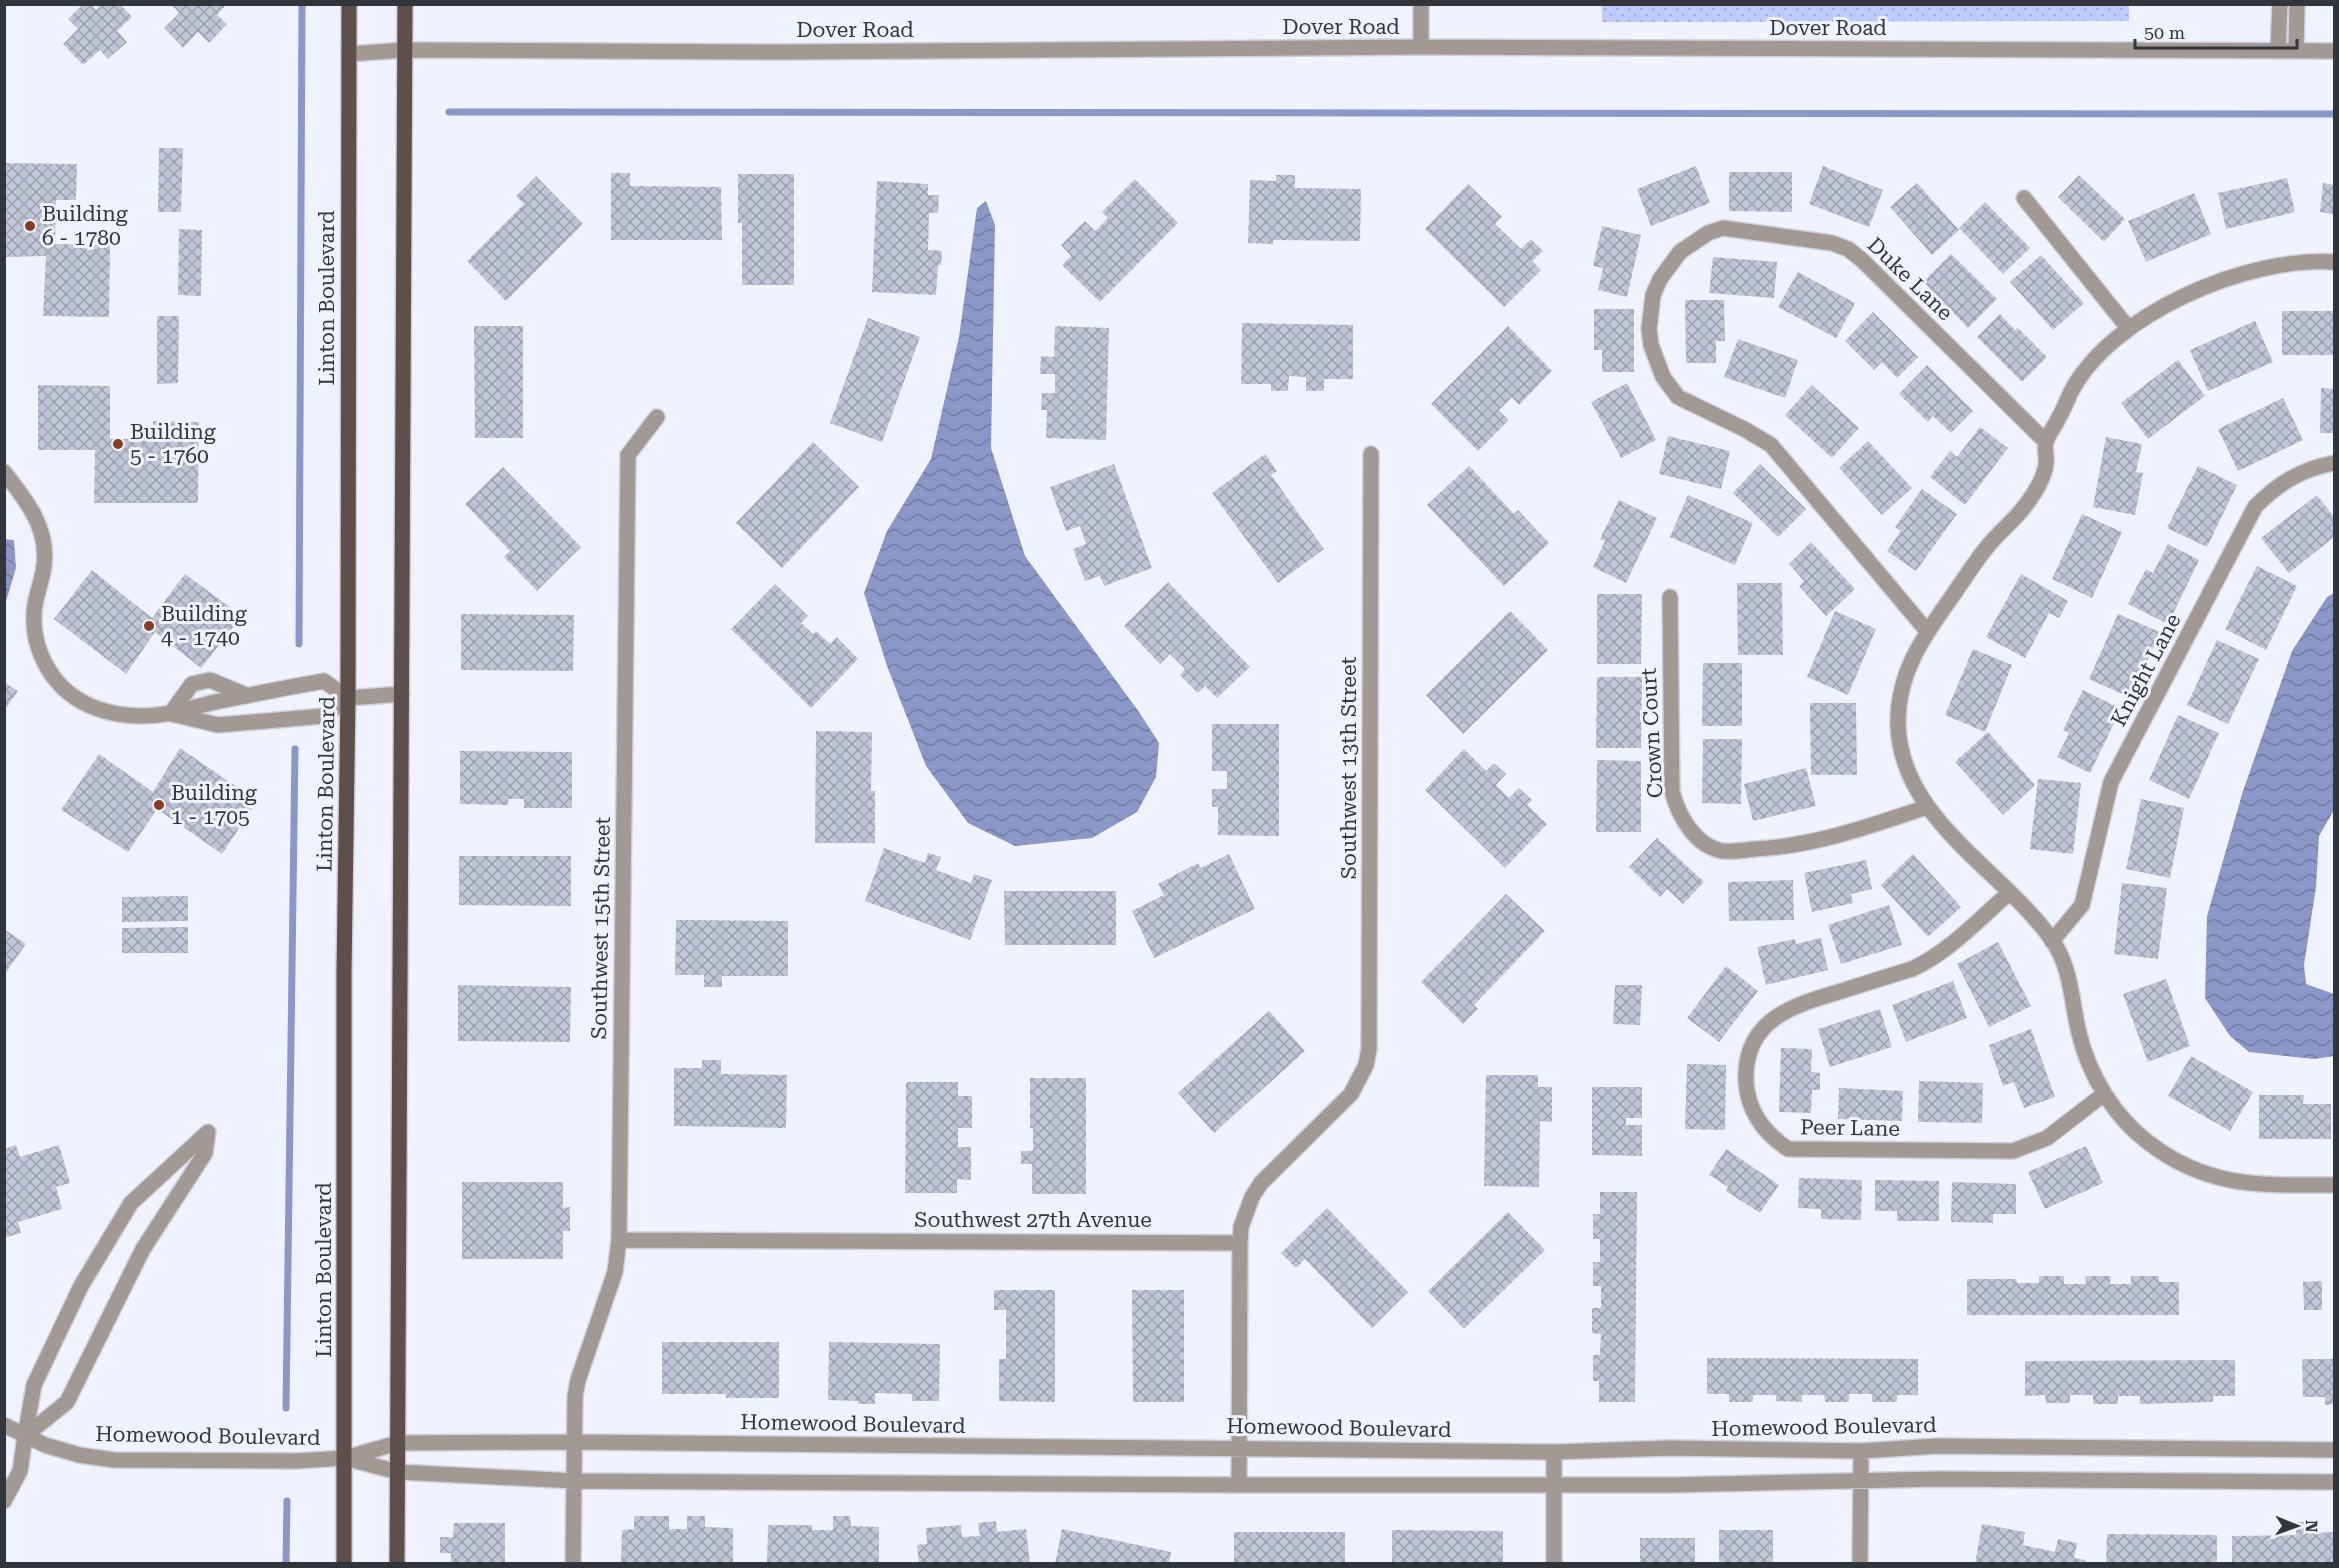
<svg xmlns="http://www.w3.org/2000/svg" width="2339" height="1568" font-family="'Roboto Serif',serif">
	<style>
		.grass { fill: url(#grass-dots) }
		.water { fill: url(#water-waves) }
		.lines { fill: none; stroke-linecap: round; stroke-linejoin: round }
		.stream { stroke: #8b97c6; stroke-width: 7 }
		.building { fill: url(#building-cross-hatch) }
		.minor-casing { stroke: #ced1dc; stroke-width: 18 }
		.major-casing { stroke: #ced1dc; stroke-width: 18 }
		.minor { stroke: #a29995; stroke-width: 15 }
		.major { stroke: #5e4f4a; stroke-width: 15 }
		.poi-dot { fill: #863e20; stroke: #f0f3ff; stroke-width: 2 }
		.labels { text-anchor: middle; dominant-baseline: central; stroke-width: 6; stroke-linejoin: round; paint-order: stroke }
		.street-label { font-size: 21px; fill: #33353c; stroke: #f0f3ff }
		.poi-label { font-size: 21px; fill: #33353c; stroke: #f0f3ff; text-anchor: start }
	</style>
	<defs>
		<pattern id="grass-dots" width="8" height="8" patternUnits="userSpaceOnUse" patternTransform="scale(1.5)"><rect width="8" height="8" fill="#becbfc"/><path d="M2 2h.1M6 6h.1" fill="none" stroke="#a4afd9" stroke-width="1.8" stroke-linecap="round"/></pattern>
		<pattern id="water-waves" width="16" height="10" patternUnits="userSpaceOnUse" patternTransform="scale(1.5)"><rect width="16" height="10" fill="#8b97c6"/><path d="M0 5q4-4 8 0t8 0" fill="none" stroke="#727ca2"/></pattern>
		<pattern id="building-cross-hatch" width="8" height="8" patternUnits="userSpaceOnUse" patternTransform="scale(1.5)"><rect width="8" height="8" fill="#c0c6d8"/><path d="M0 0l8 8M0 8l8-8" fill="none" stroke="#9da2b0"/></pattern>
	</defs>
	<rect width="100%" height="100%" fill="#f0f3ff"/>
	<path class="grass" d="M1602,5L2129,4V21L1602,22Z"/>
	<path class="water" d="M986,201L995,225L991,448L1025,556L1139,712L1159,743L1156,777L1137,812L1092,838L1015,846L968,823L926,766L887,666L864,593L887,531L931,459L959,337L977,208Z
		M4,539L14,540L16,568L5,605Z
		M2334,593V810L2319,836L2316,887L2304,965L2306,984L2334,994V1056L2314,1059L2249,1052L2230,1036L2205,998L2207,916L2243,791L2292,651L2327,597Z"/>
	<g class="lines">
		<path class="stream" d="M449,112L2334,114
			M299,644L302,4
			M286,1408L295,749
			M286,1564L287,1501"/>
	</g>
	<path class="building" d="M83,4H91L96,10L102,4H120L132,17L117,31L127,42L108,59L100,50L83,65L63,44L78,29L68,19Z
		M171,4H227L217,15L227,24L209,43L198,32L183,48L164,28L179,13Z
		M159,148H183L181,212H158Z
		M4,163L77,164L76,200H56L55,244L110,245L109,317L43,316L46,256L4,257Z
		M1696,166L1710,203L1651,226L1637,189Z
		M1823,166L1883,190L1869,227L1809,204Z
		M1729,172H1792V212L1729,211Z
		M611,173H630V186L721,187L722,240H611Z
		M738,174H794V285H742V223H738Z
		M1276,175H1295V188L1361,189L1360,241L1273,240V244L1248,243L1250,180L1276,181Z
		M2079,175L2125,219L2104,242L2058,197Z
		M536,176L583,224L506,301L467,261L524,204L516,196Z
		M2287,178L2295,212L2226,229L2218,193Z
		M1135,179L1178,223L1100,302L1062,265L1071,256L1061,245L1085,221L1095,231L1108,218L1102,212Z
		M877,181L928,184V195H939L938,213H929L928,250L942,251L941,265H938L936,295L872,292Z
		M1917,183L1959,230L1932,255L1890,207Z
		M2323,183L2334,185V214L2320,212Z
		M1468,184L1502,217L1495,224L1521,249L1531,239L1543,251L1532,261L1541,270L1504,307L1425,229Z
		M2194,193L2211,234L2146,262L2128,221Z
		M1985,202L2030,248L2003,274L1959,228Z
		M1602,226L1641,235L1627,297L1598,290L1603,268L1593,266Z
		M179,229L202,230L201,296L178,295Z
		M1951,254L1997,299L1968,328L1923,282Z
		M2041,255L2084,303L2053,330L2010,282Z
		M1713,257L1777,262L1774,298L1709,293Z
		M1798,272L1855,303L1836,338L1778,307Z
		M1685,300H1724L1725,341H1716V363H1686Z
		M1594,309H1634V372H1602V350H1594Z
		M2282,311H2334V355H2282Z
		M1873,312L1918,357L1897,378L1882,362L1874,370L1845,341Z
		M2000,314L2015,330L2018,328L2047,357L2022,382L1977,337Z
		M157,316H179L178,383L157,384Z
		M868,318L920,337L882,442L830,423Z
		M2255,321L2273,362L2208,391L2190,350Z
		M1242,323L1353,325V379H1324V391H1306V377L1289,376L1288,391H1271V384H1241Z
		M474,326H523V438H475Z
		M1055,326L1109,328L1106,440L1046,438L1047,410H1041L1042,393H1055V374H1040L1041,356L1054,357Z
		M1508,326L1552,371L1519,405L1512,397L1499,410L1509,420L1478,451L1431,404Z
		M1738,339L1798,360L1785,398L1724,377Z
		M2178,360L2205,396L2148,439L2121,403Z
		M1927,365L1973,411L1951,433L1933,416L1928,422L1899,394Z
		M1627,383L1656,440L1621,458L1591,402Z
		M38,385L110,386V439H153V421L199,422L198,503H94L95,450H38Z
		M1812,385L1859,428L1832,458L1785,415Z
		M2321,388L2334,389V433H2320Z
		M2283,398L2303,440L2238,471L2218,429Z
		M1980,427L2008,448L1965,505L1930,477L1950,451L1957,457Z
		M1668,436L1730,451L1721,489L1659,474Z
		M2106,437L2142,444L2136,472L2143,473L2135,515L2093,507Z
		M1868,441L1912,488L1882,515L1839,468Z
		M813,442L859,487L782,568L736,523Z
		M1265,454L1277,471L1271,475L1324,549L1278,583L1212,493Z
		M1114,464L1152,568L1104,586L1100,576L1085,581L1073,549L1086,544L1080,526L1066,531L1050,487Z
		M1760,464L1806,509L1778,537L1733,493Z
		M1469,466L1514,514L1518,510L1549,543L1504,586L1427,505Z
		M2198,466L2237,485L2207,547L2167,528Z
		M503,467L581,547L537,591L504,557L510,551L465,504Z
		M1922,489L1957,514L1916,571L1887,551L1901,531L1895,527Z
		M1688,495L1753,523L1735,565L1670,537Z
		M2317,495L2334,517V537L2289,573L2261,538Z
		M1619,500L1657,518L1626,583L1593,567L1605,541L1600,539Z
		M2082,514L2122,532L2092,598L2052,579Z
		M1811,542L1855,589L1826,616L1799,586L1804,581L1789,564Z
		M2168,544L2199,560L2168,624L2128,604L2146,569L2153,573Z
		M2257,566L2297,586L2266,650L2225,629Z
		M92,570L152,618L185,574L242,616L201,668L155,632L126,674L54,619Z
		M2021,574L2068,601L2059,618L2049,613L2025,658L1986,637Z
		M1168,582L1250,667L1217,698L1205,686L1198,693L1180,675L1185,669L1170,654L1160,664L1124,626Z
		M1737,583H1782L1783,655H1738Z
		M775,584L808,616L801,623L813,634L816,631L830,644L837,637L858,659L811,708L731,629Z
		M1597,594H1642L1641,664H1597Z
		M1510,611L1548,650L1463,734L1426,695Z
		M1835,611L1876,629L1848,695L1807,677Z
		M461,614L574,615L573,671L461,670Z
		M2118,614L2160,632L2131,698L2089,679Z
		M2217,640L2259,659L2228,724L2187,705Z
		M1973,649L2012,665L1985,732L1945,715Z
		M1703,663H1742V726H1702Z
		M1597,677H1642L1641,748H1596Z
		M4,682L18,691L4,711Z
		M2083,690L2121,709L2090,773L2057,757L2069,733L2063,730Z
		M1810,703H1856L1857,775H1811Z
		M2178,715L2219,733L2189,799L2149,780Z
		M1212,724H1279V836L1218,835V807H1212V789H1227V771H1212Z
		M816,731L872,732L871,791H875V843H815Z
		M1988,732L2035,785L2003,815L1955,762Z
		M1703,739H1742L1741,804L1702,803Z
		M180,748L257,801L222,854L157,809L128,852L61,810L99,754L153,792Z
		M1464,749L1486,771L1494,763L1506,774L1496,785L1509,798L1519,788L1532,800L1527,805L1547,824L1505,868L1425,790Z
		M460,751L572,752V808H524V799H508V805L460,804Z
		M1597,760L1641,761V832H1596Z
		M1806,768L1816,806L1753,821L1744,784Z
		M2038,779L2081,783L2073,854L2030,849Z
		M2141,799L2184,808L2170,878L2126,869Z
		M1657,838L1704,882L1683,904L1667,889L1660,897L1629,867Z
		M884,848L925,863L928,853L941,857L936,870L971,883L974,874L992,880L970,940L865,901Z
		M1229,854L1255,909L1154,958L1132,911L1164,895L1158,884L1198,863L1201,868Z
		M1913,854L1961,907L1928,937L1881,885Z
		M459,856H571V906L459,905Z
		M1866,860L1872,889L1851,894L1853,903L1812,912L1804,873Z
		M1793,880L1794,920L1729,921L1728,882Z
		M2122,883L2167,888L2158,959L2114,954Z
		M1004,891H1116V945H1005Z
		M1506,894L1545,931L1474,1005L1478,1009L1463,1024L1421,982Z
		M188,896V921L122,922V897Z
		M1889,905L1902,945L1841,964L1828,925Z
		M676,920L788,921V976H722V987H704V975H675Z
		M188,927V953H122V928Z
		M4,929L26,944L4,975Z
		M1821,938L1828,970L1766,985L1757,947L1795,939L1796,944Z
		M1998,942L2031,1006L1989,1027L1957,964Z
		M1726,966L1758,991L1719,1042L1687,1018Z
		M2166,979L2190,1046L2148,1062L2123,994Z
		M1953,981L1967,1018L1906,1042L1892,1005Z
		M458,985L571,987L570,1042L458,1041Z
		M1615,985H1642L1640,1025L1613,1024Z
		M1880,1009L1892,1047L1830,1067L1818,1029Z
		M1269,1011L1305,1051L1214,1133L1178,1093Z
		M2031,1029L2055,1097L2024,1108L2014,1082L2003,1086L1989,1045Z
		M1781,1048L1812,1049L1811,1072L1820,1073V1090H1812L1811,1113L1779,1112Z
		M2191,1056L2253,1092L2230,1131L2168,1096Z
		M702,1060H721V1074L787,1075L786,1128L674,1126V1068H702Z
		M1687,1064L1726,1065L1725,1130L1685,1129Z
		M1486,1075H1538V1087H1552V1122L1540,1121L1539,1187L1484,1186Z
		M1030,1078H1086V1194H1032V1164H1021V1151H1033V1128H1030Z
		M1919,1081L1983,1083L1982,1123L1918,1122Z
		M906,1082H958V1096H972V1128H958V1147H971V1180L957,1179V1193H905Z
		M1592,1087H1642V1118H1626V1125H1642V1156L1592,1155Z
		M1839,1088L1903,1091L1902,1121L1838,1119Z
		M2259,1095H2304L2303,1104H2331V1139H2259Z
		M16,1145L20,1157L59,1145L70,1183L56,1187L62,1209L18,1222L21,1233L4,1238V1149Z
		M2086,1146L2103,1183L2045,1209L2028,1172Z
		M1726,1149L1779,1185L1760,1213L1726,1191L1728,1187L1709,1175Z
		M1799,1178L1862,1180L1861,1220L1821,1219V1209L1798,1208Z
		M1875,1180L1939,1181V1221H1897V1211H1875Z
		M462,1182H563V1208L570,1207V1231H563V1259H462Z
		M1952,1182L2016,1184V1214H1993V1223L1951,1222Z
		M1600,1192H1637L1635,1402H1599V1381H1593V1355H1600L1601,1334L1592,1333V1308H1601V1286H1593V1262H1600V1239H1593V1214H1600Z
		M1327,1208L1408,1292L1372,1328L1305,1259L1296,1268L1281,1253Z
		M1508,1212L1545,1250L1464,1329L1428,1291Z
		M2039,1276H2064V1284H2086L2085,1276H2111L2110,1284H2131V1276H2159V1282H2179V1315H1967V1279H2016L2017,1283H2039Z
		M2322,1281V1310H2304L2303,1282Z
		M994,1290H1055V1402L999,1401V1359H1006V1310H994Z
		M1132,1290H1184V1402H1133Z
		M662,1342H779V1398H726V1394H662Z
		M829,1342L940,1344L939,1401H912V1394L875,1393V1404H858V1401L828,1400Z
		M1707,1358L1918,1359V1395H1897V1402H1872V1394H1849V1402H1825L1824,1395H1802V1402L1776,1401V1395H1753V1402H1729V1394H1707Z
		M2302,1359H2334V1404L2325,1405V1397H2303Z
		M2235,1360V1396H2213V1402L2140,1404V1396H2118V1404H2093V1395H2070V1403H2046L2045,1395L2025,1396V1361Z
		M634,1516H669V1529H687V1516H705V1527L733,1528V1564H621L622,1530L634,1529Z
		M833,1516H850L851,1526L879,1527V1564H767L768,1525H812V1530H833Z
		M996,1521L997,1532L1026,1529L1030,1564H919L917,1545L927,1544L926,1528L961,1525L962,1537L980,1536L978,1523Z
		M2296,1522H2314V1533L2334,1532V1564H2232V1536L2296,1535Z
		M454,1523H505V1564H451V1553H440V1537H453Z
		M1982,1524L2025,1532L2023,1545L2055,1552L2058,1539L2077,1543L2074,1558L2086,1560L2085,1564H1975Z
		M1062,1529L1171,1552L1169,1564H1055Z
		M1392,1530L1503,1531V1564H1392Z
		M1719,1530H1773V1564H1719Z
		M1234,1532H1345V1564H1234Z
		M2107,1534L2217,1535V1564H2106Z
		M1640,1538H1695V1564H1640Z"/>
	<g class="lines">
		<defs>
			<path id="minor" d="M1421,4V47
				M2278,51L2280,4
				M2296,51L2297,4
				M349,54L404,50L785,52L1421,47L2334,51
				M2024,198L2129,329
				M2334,262C2249,256 2112,313 2071,392C2067,400 2064,409 2059,417C2056,425 2048,434 2046,442C2044,448 2047,456 2046,463C2045,478 2034,494 2025,506C2014,521 1999,532 1987,547C1974,563 1963,581 1951,598C1923,637 1897,674 1898,724C1900,819 2003,870 2052,940C2072,969 2071,1001 2079,1033C2089,1075 2114,1117 2149,1143C2209,1189 2263,1185 2334,1185
				M4,472C26,500 49,528 44,566C42,583 34,598 34,615C33,637 40,657 52,675C79,713 128,721 172,713C188,710 204,704 220,701C255,694 289,687 324,681L348,698
				M1670,597L1672,791C1678,815 1695,846 1722,851C1732,852 1745,850 1755,849C1815,846 1870,826 1927,807
				M1927,631L1771,445L1744,429L1678,397L1663,377L1651,345L1649,329L1653,295L1660,279L1680,252L1708,233L1723,228L1832,243L1848,249L1862,260L2046,442
				M171,713L192,684L210,680L246,695
				M172,714L218,725L324,716L348,698L402,694
				M2009,893C1978,920 1949,952 1912,969C1889,976 1866,983 1842,991C1794,1005 1743,1019 1746,1082C1748,1112 1764,1133 1788,1149L2013,1151L2047,1138L2104,1094
				M2052,941L2082,905L2111,782L2255,507C2278,483 2302,469 2334,463
				M208,1132L205,1153L143,1249L67,1402L25,1436L34,1385L81,1286L131,1203Z
				M619,1240L1240,1243
				M4,1425L45,1445L79,1455L114,1460L296,1461L345,1458L398,1443L575,1442L1554,1452L1670,1448L1861,1451L1937,1446L2334,1450
				M345,1458L398,1472L575,1481L1239,1485H1671L1938,1479L2334,1482
				M1239,1485L1240,1243L1241,1227L1252,1197L1261,1183L1351,1094L1366,1065L1369,1049L1371,454
				M4,1501L20,1471L25,1436
				M573,1564L575,1396L578,1380L615,1272L619,1240L628,455L657,417
				M1554,1564V1452
				M1860,1564L1861,1451"/>
			<path id="major" d="M344,1564V972L348,698L349,4
				M397,1564L405,4"/>
		</defs>
		<use href="#minor" class="minor-casing"/>
		<use href="#major" class="major-casing"/>
		<use href="#minor" class="minor"/>
		<use href="#major" class="major"/>
	</g>
	<g class="poi-dot">
		<circle cx="30" cy="226" r="6"/>
		<circle cx="118" cy="444" r="6"/>
		<circle cx="149" cy="626" r="6"/>
		<circle cx="159" cy="805" r="6"/>
	</g>
	<g class="labels">
		<g class="street-label">
			<text x="1341" y="27">Dover Road</text>
			<text x="1828" y="28">Dover Road</text>
			<text x="855" y="30">Dover Road</text>
			<text transform="translate(1910 279) rotate(44)">Duke Lane</text>
			<text transform="translate(327 298) rotate(-90)">Linton Boulevard</text>
			<text transform="translate(2146 670) rotate(-62)">Knight Lane</text>
			<text transform="translate(1652 733) rotate(-93)">Crown Court</text>
			<text transform="translate(1349 768) rotate(-90)">Southwest 13th Street</text>
			<text transform="translate(326 784) rotate(-89)">Linton Boulevard</text>
			<text transform="translate(601 928) rotate(-89)">Southwest 15th Street</text>
			<text transform="translate(1850 1128) rotate(1)">Peer Lane</text>
			<text x="1033" y="1220">Southwest 27th Avenue</text>
			<text transform="translate(324 1270) rotate(-90)">Linton Boulevard</text>
			<text transform="translate(853 1424) rotate(1)">Homewood Boulevard</text>
			<text transform="translate(1824 1427) rotate(-1)">Homewood Boulevard</text>
			<text transform="translate(1339 1428) rotate(1)">Homewood Boulevard</text>
			<text transform="translate(208 1436) rotate(1)">Homewood Boulevard</text>
		</g>
		<g class="poi-label">
			<text x="42" y="214">Building<tspan x="42" dy="24">6 - 1780</tspan></text>
			<text x="130" y="432">Building<tspan x="130" dy="24">5 - 1760</tspan></text>
			<text x="161" y="614">Building<tspan x="161" dy="24">4 - 1740</tspan></text>
			<text x="171" y="793">Building<tspan x="171" dy="24">1 - 1705</tspan></text>
		</g>
	</g>
	<rect width="2339" height="1568" fill="none" stroke="#33353c" stroke-width="12"/>
	<g transform="translate(2297 1526) rotate(91)" stroke="#f0f3ff" stroke-width="4.5" paint-order="stroke">
	<path d="M0-4.5L10 22L0 15L-10 22Z" fill="#33353c"/>
	<text y="-9" font-size="16" font-weight="bold" text-anchor="middle" fill="#33353c">N</text>
	</g>
	<path d="M2135 39v9h162v-9" fill="none" stroke="#33353c" stroke-width="3"/>
	<text x="2144" y="39" font-size="18" fill="#33353c" stroke="#f0f3ff" stroke-width="4.5" paint-order="stroke">50 m</text>
</svg>
